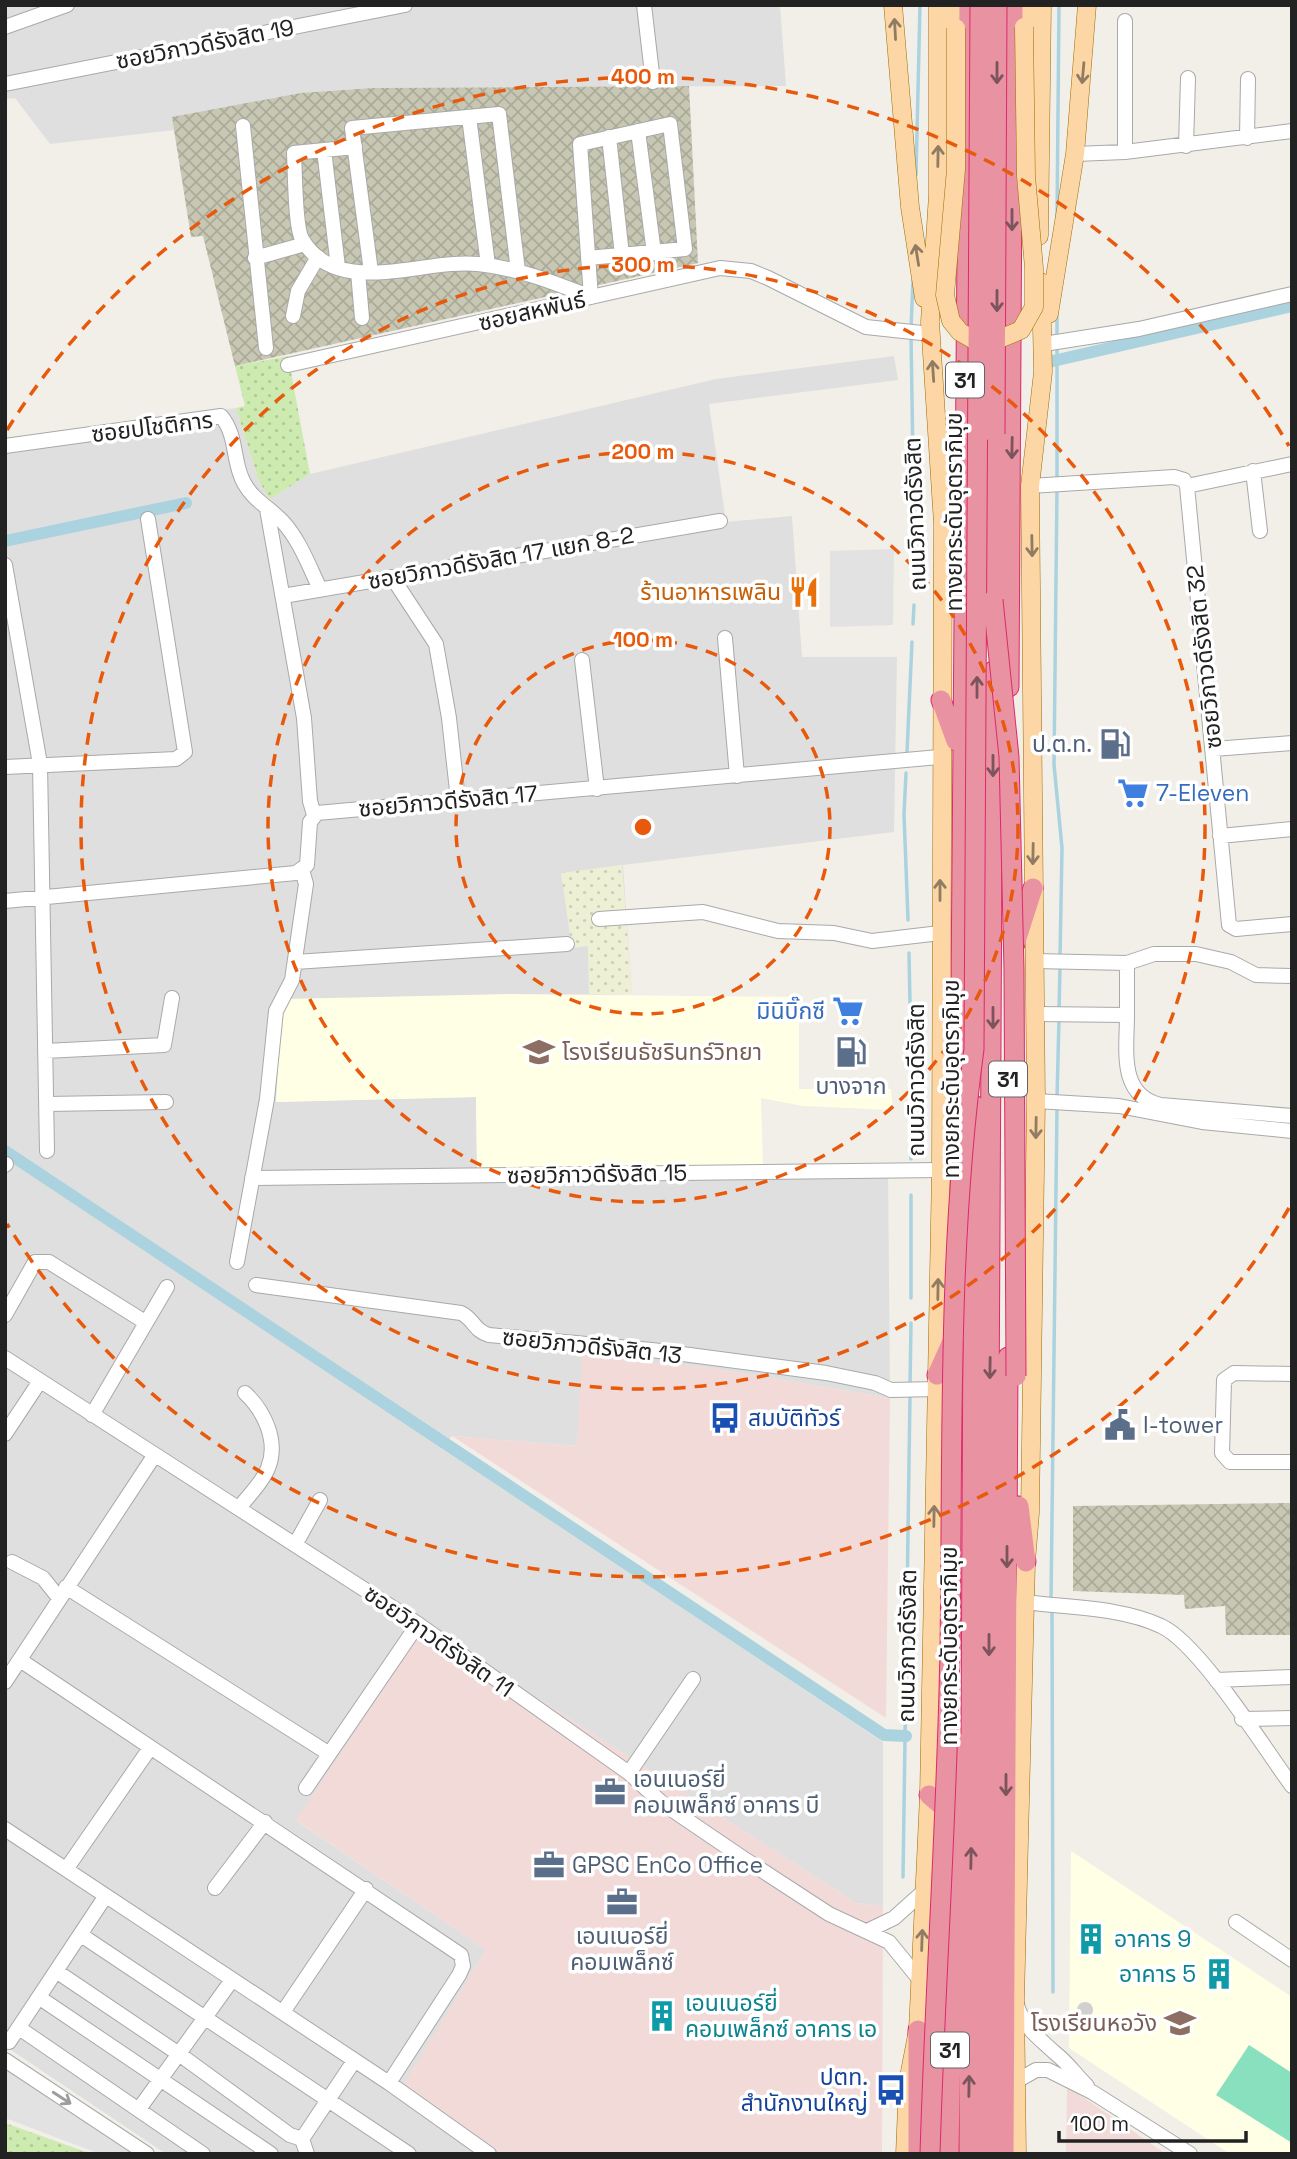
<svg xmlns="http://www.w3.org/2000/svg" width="1297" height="2159" font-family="'Space Grotesk','Noto Sans Thai',sans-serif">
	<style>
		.residential { fill: #e0dfdf }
		.commercial { fill: #f2dad9 }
		.education { fill: #ffffe5 }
		.religious { fill: #d0d0d0 }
		.construction { fill: url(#construction-cross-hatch) }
		.farmland { fill: url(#farmland-dots) }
		.grass { fill: url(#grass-dots) }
		.pitch { fill: #88e0be }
		.parking { fill: #e2e2e2 }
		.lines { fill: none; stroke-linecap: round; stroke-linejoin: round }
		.stream { stroke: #aad3df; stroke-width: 3.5 }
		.canal { stroke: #aad3df; stroke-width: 12 }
		.minor-casing { stroke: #a9a9a9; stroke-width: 16 }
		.major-casing { stroke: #a06b00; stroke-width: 19 }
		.highway-casing { stroke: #dc2a67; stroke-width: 21 }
		.minor { stroke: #fff; stroke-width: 14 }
		.major { stroke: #fcd6a4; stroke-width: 18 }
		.highway { stroke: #e892a2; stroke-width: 19 }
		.major-bridge-casing { stroke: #a06b00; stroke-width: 19; stroke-linecap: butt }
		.highway-bridge-casing { stroke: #dc2a67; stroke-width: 21; stroke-linecap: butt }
		.major-bridge { stroke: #fcd6a4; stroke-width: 18 }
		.highway-bridge { stroke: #e892a2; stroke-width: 19 }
		.oneway { stroke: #8f7c63 }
		.oneway2 { stroke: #7b545c }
		.oneway3 { stroke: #9c9c9c }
		.ring { fill: none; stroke: #e8590c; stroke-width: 3.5; stroke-dasharray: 12 9 }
		.labels { text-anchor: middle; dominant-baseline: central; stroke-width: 7; stroke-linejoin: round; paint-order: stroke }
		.shield { fill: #fff; stroke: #646464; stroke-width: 2 }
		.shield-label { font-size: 21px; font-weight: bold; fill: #222 }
		.street-label { font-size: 23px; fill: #222; stroke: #fff }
		.food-label { font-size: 23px; fill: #c56008; stroke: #fff; text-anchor: end }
		.service-label { font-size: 23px; fill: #4e5e75; stroke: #fff; text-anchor: start }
		.shop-label { font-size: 23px; fill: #366cbe; stroke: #fff; text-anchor: start }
		.education-label { font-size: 23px; fill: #785e54; stroke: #fff; text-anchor: start }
		.transit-label { font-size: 23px; fill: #164399; stroke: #fff; text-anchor: start }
		.culture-label { font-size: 23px; fill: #0d838f; stroke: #fff; text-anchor: start }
		.centre { fill: #e8590c; stroke: #fff; stroke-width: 3.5 }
		.ring-label { font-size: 21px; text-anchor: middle; font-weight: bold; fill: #e8590c; stroke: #fff; stroke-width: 7; stroke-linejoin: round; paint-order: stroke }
	</style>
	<defs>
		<pattern id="construction-cross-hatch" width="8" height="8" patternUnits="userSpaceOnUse" patternTransform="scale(1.75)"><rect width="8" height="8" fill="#c7c7b4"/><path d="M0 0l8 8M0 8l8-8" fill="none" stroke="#abab9a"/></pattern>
		<pattern id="farmland-dots" width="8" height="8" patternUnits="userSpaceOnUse" patternTransform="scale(1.75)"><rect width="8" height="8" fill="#eef0d5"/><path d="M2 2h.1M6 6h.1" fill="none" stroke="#ccceb7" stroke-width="1.8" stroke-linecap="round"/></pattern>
		<pattern id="grass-dots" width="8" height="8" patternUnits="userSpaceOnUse" patternTransform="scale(1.75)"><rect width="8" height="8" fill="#cdebb0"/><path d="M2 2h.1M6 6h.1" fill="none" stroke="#b0c997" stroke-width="1.8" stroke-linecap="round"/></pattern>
	</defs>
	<rect width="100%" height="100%" fill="#f2efe9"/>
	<path class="residential" d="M5,5H780L786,86L374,88L172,118L175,130L50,144L15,98L5,99Z
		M894,356L898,380L709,404L726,522L792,516L802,657H897L894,832L623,865L632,994L289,999L277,1102L476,1097L477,1168L888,1164L890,1398L711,1368L583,1355L577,1446L452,1436L441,1448L883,1742V1906L856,1903L542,1701L420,1634L297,1821L486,1950L403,2087L504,2154H166L5,2046V440L236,408L259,481L270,499L310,474L716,379Z"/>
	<path class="commercial" d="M582,1354L711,1368L890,1398L886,1718L452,1436L577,1446Z
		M420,1634L542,1701L856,1903L883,1906L882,2154H504L402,2087L486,1950L296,1820Z
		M1067,2086L1166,2154H1066Z"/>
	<path class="education" d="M511,994L799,997V1089H891L893,1110L803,1106L761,1098L763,1165L477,1168L476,1097L276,1102L281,1015L288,999Z
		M1071,1851L1292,1997V2154H1230L1069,2048Z"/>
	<path class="religious" d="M1077 2010a8 8 0 1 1 16 0a8 8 0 1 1-16 0Z"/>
	<path class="construction" d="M689,86L698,263L235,366L203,236L191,237L172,117L301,93L374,88Z
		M1292,1503V1635H1226L1225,1606L1185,1609L1184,1595L1073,1591V1506Z"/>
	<path class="farmland" d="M622,865L632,994H589L588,946L572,948L561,873Z"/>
	<path class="grass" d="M288,356L310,474L270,499L259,481L236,408L245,406L235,366Z
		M5,2123L92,2154H5Z"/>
	<path class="pitch" d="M1249,2045L1292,2073V2143L1216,2095Z"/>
	<path class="parking" d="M894,549L893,625L830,627V551Z
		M5,2070L7,2069L135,2154H100L5,2118Z"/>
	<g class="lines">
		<path class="stream" d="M916,175L920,5
			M1057,217L1059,5
			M1057,315V339
			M911,329L913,280
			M911,336L915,587
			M1057,347V479
			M1057,487L1054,765L1062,848L1060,958
			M913,624L914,605
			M907,752L912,642
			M906,773L904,814L908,920
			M909,953L910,1003
			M1059,1011L1060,966
			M911,1033L912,1070
			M1057,1098L1059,1018
			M911,1159V1115
			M911,1298V1195
			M910,1387L911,1323
			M1051,1602L1057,1106
			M1052,1610L1053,1992
			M903,1877L910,1395"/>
		<path class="canal" d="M1040,364L1292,306
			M5,541L186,503
			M5,1151L884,1735L906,1736"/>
		<defs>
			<path id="minor" d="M644,5L653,82
				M5,27L67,5
				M5,84L405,5
				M469,117L488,265
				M243,126L266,348
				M638,131L654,253
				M609,137L622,255
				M1247,138L1248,79
				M1186,146L1188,78
				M355,147L294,153C295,171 295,227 302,239C337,300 424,258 478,264C518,268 555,283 591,297L580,144L670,124L685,249L588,258
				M324,150L338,267
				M1125,152L1292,131
				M1075,154L1125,152V21
				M255,258L305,244
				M358,272L362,318
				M371,272L352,128L499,114L518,271
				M293,316L298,291L318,257
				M1044,344L1139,329L1292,294
				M288,365L720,268L751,271L768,278L866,327L931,334
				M5,446L221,416C238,436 232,462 244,483C253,500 270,508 283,522C300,541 309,566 320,589
				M1253,471L1260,531
				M1030,486L1174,477L1184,480L1187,486L1229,925L1236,929L1292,924
				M1187,486L1292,464
				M267,509L304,718L310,801L314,815
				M5,565L40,764L47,1151
				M392,577L436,644L449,718L458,800
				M283,596L720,521
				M725,638L737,776
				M582,660L597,789
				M1214,749L1292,743
				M5,767L176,759L185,752L148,519
				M1220,836L1292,829
				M5,901L296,873L307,865L310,822L317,813L939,757
				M599,919L703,912L778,931L834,933L872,941L940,933
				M1035,961L1127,963
				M295,962L567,944
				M1036,1014L1127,1015V963L1154,954H1196L1231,962L1256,975L1292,976
				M1127,1015C1127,1049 1118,1096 1161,1105L1292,1116
				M45,1051L164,1045L172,998
				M1036,1101L1119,1106L1202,1122L1292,1131
				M47,1104L166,1102
				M5,1165L6,1164
				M252,1178L941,1170
				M237,1262L267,1099L276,1011L292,980L306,884L302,870
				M256,1285L461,1313C474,1319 474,1331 489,1335L652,1350L826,1373L875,1383L891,1390L937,1389
				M5,1315L35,1262H49L145,1322
				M5,1358L418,1624L629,1773L662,1803L743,1858L829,1914L889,1942L920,1980
				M1292,1374L1234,1373L1224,1380L1222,1453L1230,1462H1292
				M92,1415L167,1287
				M5,1434L40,1381
				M239,1508C248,1496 263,1482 268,1468C279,1441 264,1411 245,1393
				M296,1543L320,1500
				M12,1562L43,1578L59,1598
				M66,1587L328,1753
				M1025,1602C1069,1608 1121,1607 1161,1626C1199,1643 1264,1748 1292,1786
				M20,1660L461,1955L463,1966L459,1975L389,2083
				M1216,1680L1292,1677
				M5,1682L154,1456
				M1242,1719L1292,1718
				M629,1773L693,1679
				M306,1788L418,1624
				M5,1829L389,2083L489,2154
				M67,1868L150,1748
				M215,1888L265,1822
				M1236,1922L1292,1960
				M867,1931L894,1918L923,1892
				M81,1935L409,2154
				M56,1971L179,2054L290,2135L302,2139L307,2154
				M40,1998L271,2154
				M1017,2005C1024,2028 1038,2037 1055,2053C1067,2062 1076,2075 1087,2086
				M283,2012L366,1889
				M19,2028L203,2154
				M9,2042L105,1897
				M5,2060L147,2154
				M1015,2082L1036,2070H1048L1092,2092L1190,2154
				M139,2109L232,1980
				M302,2139L354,2061"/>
			<path id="major" d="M893,5L910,207L924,298
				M1024,5V27
				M956,28V5
				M1039,236L1042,5
				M1049,314L1075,154L1087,5
				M905,2154L908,2082L918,2030L929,1795L941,1170L943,524L930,322L938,194V5
				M1017,2154L1015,2000L1026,1562L1030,1513L1036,1101L1030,486L1043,372L1041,282"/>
			<path id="highway" d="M993,616L995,434
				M1009,687L1013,5
				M941,700L956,741
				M1015,944L1033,888
				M960,1110L969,5
				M937,1375L954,1337
				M1019,1506L1026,1562
				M929,1795L955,1817
				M918,2154V2030
				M949,2154L956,1742
				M969,2154L974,1105
				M985,2154L993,671
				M1004,2154L1008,1357"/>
		</defs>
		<use href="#minor" class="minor-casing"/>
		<use href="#major" class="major-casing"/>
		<use href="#highway" class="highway-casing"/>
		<use href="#minor" class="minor"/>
		<use href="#major" class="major"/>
		<use href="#highway" class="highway"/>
		<defs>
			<path id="major-bridge" d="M956,28V169L945,295L951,321L960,332L974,340L992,342L1021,330L1034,307V268L1026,176L1024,27"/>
			<path id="highway-bridge" d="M995,434L997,5
				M993,600L1009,757L1014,969L1016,1376
				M930,2154C935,1985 947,1817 950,1649C953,1448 947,1248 974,1049L980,5"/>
		</defs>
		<use href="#major-bridge" class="major-bridge-casing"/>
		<use href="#highway-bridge" class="highway-bridge-casing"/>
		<use href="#major-bridge" class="major-bridge"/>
		<use href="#highway-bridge" class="highway-bridge"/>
	</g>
	<defs><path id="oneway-shaft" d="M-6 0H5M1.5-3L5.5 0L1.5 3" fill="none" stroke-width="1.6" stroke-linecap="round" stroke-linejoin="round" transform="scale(1.75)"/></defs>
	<g class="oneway">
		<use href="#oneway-shaft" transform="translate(895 29) rotate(-93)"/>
		<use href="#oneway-shaft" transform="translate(1083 73) rotate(95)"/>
		<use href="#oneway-shaft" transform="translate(938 156) rotate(-89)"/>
		<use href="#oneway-shaft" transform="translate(917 255) rotate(-99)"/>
		<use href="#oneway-shaft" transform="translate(933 371) rotate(-94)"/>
		<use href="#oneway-shaft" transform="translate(1032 546) rotate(89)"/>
		<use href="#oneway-shaft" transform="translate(1033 854) rotate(91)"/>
		<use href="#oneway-shaft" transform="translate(940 890) rotate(-90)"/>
		<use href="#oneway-shaft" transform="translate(1036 1128) rotate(91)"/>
		<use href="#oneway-shaft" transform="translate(938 1289) rotate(-89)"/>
		<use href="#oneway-shaft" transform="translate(934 1516) rotate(-89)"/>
		<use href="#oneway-shaft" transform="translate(922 1940) rotate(-88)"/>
	</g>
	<g class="oneway2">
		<use href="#oneway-shaft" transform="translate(997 73) rotate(90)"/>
		<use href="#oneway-shaft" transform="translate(1012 220) rotate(90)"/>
		<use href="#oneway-shaft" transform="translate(997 301) rotate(90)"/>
		<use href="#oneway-shaft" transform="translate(1012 448) rotate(91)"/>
		<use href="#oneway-shaft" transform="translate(977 687) rotate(-90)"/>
		<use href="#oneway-shaft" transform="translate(993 766) rotate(90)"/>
		<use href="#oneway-shaft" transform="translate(993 1018) rotate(90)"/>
		<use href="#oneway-shaft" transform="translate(990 1368) rotate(91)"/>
		<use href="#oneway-shaft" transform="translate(1007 1557) rotate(90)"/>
		<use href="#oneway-shaft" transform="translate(989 1645) rotate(90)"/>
		<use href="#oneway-shaft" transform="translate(1006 1785) rotate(90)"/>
		<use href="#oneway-shaft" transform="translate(971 1858) rotate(-89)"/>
		<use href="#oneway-shaft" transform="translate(969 2086) rotate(-89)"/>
	</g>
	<use class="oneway3" href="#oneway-shaft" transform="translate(62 2098) rotate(33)"/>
	<g class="ring">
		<circle cx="643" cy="827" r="187"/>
		<circle cx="643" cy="827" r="375"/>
		<circle cx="643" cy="827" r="562"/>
		<path d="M1289 1208A750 750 0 0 1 7 1224M7 430A750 750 0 0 1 1289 446"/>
	</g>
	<defs>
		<symbol id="restaurant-bare" viewBox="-9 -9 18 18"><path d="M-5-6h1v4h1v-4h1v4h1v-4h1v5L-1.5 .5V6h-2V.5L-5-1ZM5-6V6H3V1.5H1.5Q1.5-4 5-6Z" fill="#e8710a" stroke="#fff" stroke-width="2.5" paint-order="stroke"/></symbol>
		<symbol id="fuel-bare" viewBox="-9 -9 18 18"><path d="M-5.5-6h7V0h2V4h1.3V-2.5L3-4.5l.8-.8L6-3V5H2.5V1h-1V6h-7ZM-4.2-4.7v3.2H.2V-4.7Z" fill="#5c6f8a" stroke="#fff" stroke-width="2.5" paint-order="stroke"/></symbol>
		<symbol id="supermarket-bare" viewBox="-9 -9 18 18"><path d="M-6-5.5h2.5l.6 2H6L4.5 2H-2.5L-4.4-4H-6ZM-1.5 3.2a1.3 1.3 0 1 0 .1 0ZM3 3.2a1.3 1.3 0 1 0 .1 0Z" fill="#3f7fe0" stroke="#fff" stroke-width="2.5" paint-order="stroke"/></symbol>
		<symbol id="school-bare" viewBox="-9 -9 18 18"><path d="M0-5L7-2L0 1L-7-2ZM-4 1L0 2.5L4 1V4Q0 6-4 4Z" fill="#8d6e63" stroke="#fff" stroke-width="2.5" paint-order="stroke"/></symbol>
		<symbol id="bus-bare" viewBox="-9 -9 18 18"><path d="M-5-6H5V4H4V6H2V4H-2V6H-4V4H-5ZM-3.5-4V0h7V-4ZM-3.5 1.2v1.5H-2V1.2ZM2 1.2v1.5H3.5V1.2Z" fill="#1a4fb4" stroke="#fff" stroke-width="2.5" paint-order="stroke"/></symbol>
		<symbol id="civic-bare" viewBox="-9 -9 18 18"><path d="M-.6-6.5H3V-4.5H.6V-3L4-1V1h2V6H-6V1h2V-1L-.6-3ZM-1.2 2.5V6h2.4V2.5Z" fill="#5c6f8a" stroke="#fff" stroke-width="2.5" paint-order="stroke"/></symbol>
		<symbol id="office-bare" viewBox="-9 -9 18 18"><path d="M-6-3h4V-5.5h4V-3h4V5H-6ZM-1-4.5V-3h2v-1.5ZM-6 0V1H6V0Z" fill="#5c6f8a" stroke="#fff" stroke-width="2.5" paint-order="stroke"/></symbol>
		<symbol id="building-bare" viewBox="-9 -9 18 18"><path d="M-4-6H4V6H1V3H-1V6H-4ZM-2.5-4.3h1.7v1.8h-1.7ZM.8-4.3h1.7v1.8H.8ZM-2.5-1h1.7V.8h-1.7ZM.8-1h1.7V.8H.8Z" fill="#0f9aa8" stroke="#fff" stroke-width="2.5" paint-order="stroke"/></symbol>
	</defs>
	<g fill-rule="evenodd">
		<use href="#restaurant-bare" x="782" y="570" width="44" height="44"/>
		<use href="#fuel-bare" x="1093" y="722" width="44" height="44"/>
		<use href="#supermarket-bare" x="1111" y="771" width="44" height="44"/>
		<use href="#supermarket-bare" x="826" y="989" width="44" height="44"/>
		<use href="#school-bare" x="517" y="1030" width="44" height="44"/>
		<use href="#fuel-bare" x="829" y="1030" width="44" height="44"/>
		<use href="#bus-bare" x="703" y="1396" width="44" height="44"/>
		<use href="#civic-bare" x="1098" y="1403" width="44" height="44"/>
		<use href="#office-bare" x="588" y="1770" width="44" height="44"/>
		<use href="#office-bare" x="527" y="1843" width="44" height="44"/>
		<use href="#office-bare" x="600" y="1880" width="44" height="44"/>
		<use href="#building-bare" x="1069" y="1917" width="44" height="44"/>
		<use href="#building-bare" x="1197" y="1952" width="44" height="44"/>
		<use href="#building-bare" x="640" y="1994" width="44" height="44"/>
		<use href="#school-bare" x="1158" y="2001" width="44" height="44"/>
		<use href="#bus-bare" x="869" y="2068" width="44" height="44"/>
	</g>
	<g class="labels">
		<g class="shield">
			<rect x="946" y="362.5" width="38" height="35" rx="5"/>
			<rect x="989" y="1061.5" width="38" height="35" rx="5"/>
			<rect x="931" y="2032.5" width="38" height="35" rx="5"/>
		</g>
		<g class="shield-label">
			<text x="965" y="380">31</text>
			<text x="1008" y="1079">31</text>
			<text x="950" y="2050">31</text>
		</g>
		<g class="street-label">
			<text transform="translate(205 44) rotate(-11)">ซอยวิภาวดีรังสิต 19</text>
			<text transform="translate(532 311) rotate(-13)">ซอยสหพันธ์</text>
			<text transform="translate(152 427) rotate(-7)">ซอยปโชติการ</text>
			<text transform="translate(954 512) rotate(-90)">ทางยกระดับอุตราภิมุข</text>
			<text transform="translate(915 514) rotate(-92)">ถนนวิภาวดีรังสิต</text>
			<text transform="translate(501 558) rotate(-10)">ซอยวิภาวดีรังสิต 17 แยก 8-2</text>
			<text transform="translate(1204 657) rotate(-96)">ซอยวิภาวดีรังสิต 32</text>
			<text transform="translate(448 801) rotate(-5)">ซอยวิภาวดีรังสิต 17</text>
			<text transform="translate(951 1079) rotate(-90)">ทางยกระดับอุตราภิมุข</text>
			<text transform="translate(916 1080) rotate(-90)">ถนนวิภาวดีรังสิต</text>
			<text transform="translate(597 1174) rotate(-1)">ซอยวิภาวดีรังสิต 15</text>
			<text transform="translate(592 1346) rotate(6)">ซอยวิภาวดีรังสิต 13</text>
			<text transform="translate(439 1641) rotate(35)">ซอยวิภาวดีรังสิต 11</text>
			<text transform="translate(907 1646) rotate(-89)">ถนนวิภาวดีรังสิต</text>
			<text transform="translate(949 1646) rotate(-90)">ทางยกระดับอุตราภิมุข</text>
		</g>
		<g class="food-label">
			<text x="781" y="592">ร้านอาหารเพลิน</text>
		</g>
		<g class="service-label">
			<text x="1092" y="744" text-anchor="end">ป.ต.ท.</text>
			<text x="851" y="1086" text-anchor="middle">บางจาก</text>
			<text x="1143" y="1425">I-tower</text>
			<text x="633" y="1779">เอนเนอร์ยี่<tspan x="633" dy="26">คอมเพล็กซ์ อาคาร บี</tspan></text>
			<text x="572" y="1865">GPSC EnCo Office</text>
			<text x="622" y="1936" text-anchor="middle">เอนเนอร์ยี่<tspan x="622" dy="26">คอมเพล็กซ์</tspan></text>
		</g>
		<g class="shop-label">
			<text x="1156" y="793">7-Eleven</text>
			<text x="825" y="1011" text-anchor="end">มินิบิ๊กซี</text>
		</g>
		<g class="education-label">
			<text x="562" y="1052">โรงเรียนธัชรินทร์วิทยา</text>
			<text x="1157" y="2023" text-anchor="end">โรงเรียนหอวัง</text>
		</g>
		<g class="transit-label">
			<text x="748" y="1418">สมบัติทัวร์</text>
			<text x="868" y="2077" text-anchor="end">ปตท.<tspan x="868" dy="26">สำนักงานใหญ่</tspan></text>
		</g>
		<g class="culture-label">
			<text x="1114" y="1939">อาคาร 9</text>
			<text x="1196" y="1974" text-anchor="end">อาคาร 5</text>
			<text x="685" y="2003">เอนเนอร์ยี่<tspan x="685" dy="26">คอมเพล็กซ์ อาคาร เอ</tspan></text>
		</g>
	</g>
	<circle cx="643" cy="827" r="10" class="centre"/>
	<g class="ring-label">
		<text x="643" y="84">400 m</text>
		<text x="643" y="272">300 m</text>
		<text x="643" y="459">200 m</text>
		<text x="643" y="647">100 m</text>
	</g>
	<rect width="1297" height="2159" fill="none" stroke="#222222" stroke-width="14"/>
	<path d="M1059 2131v10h187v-10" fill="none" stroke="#222222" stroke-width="3.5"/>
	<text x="1070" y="2131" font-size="21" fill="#222222" stroke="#ffffff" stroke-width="5" paint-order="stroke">100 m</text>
</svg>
